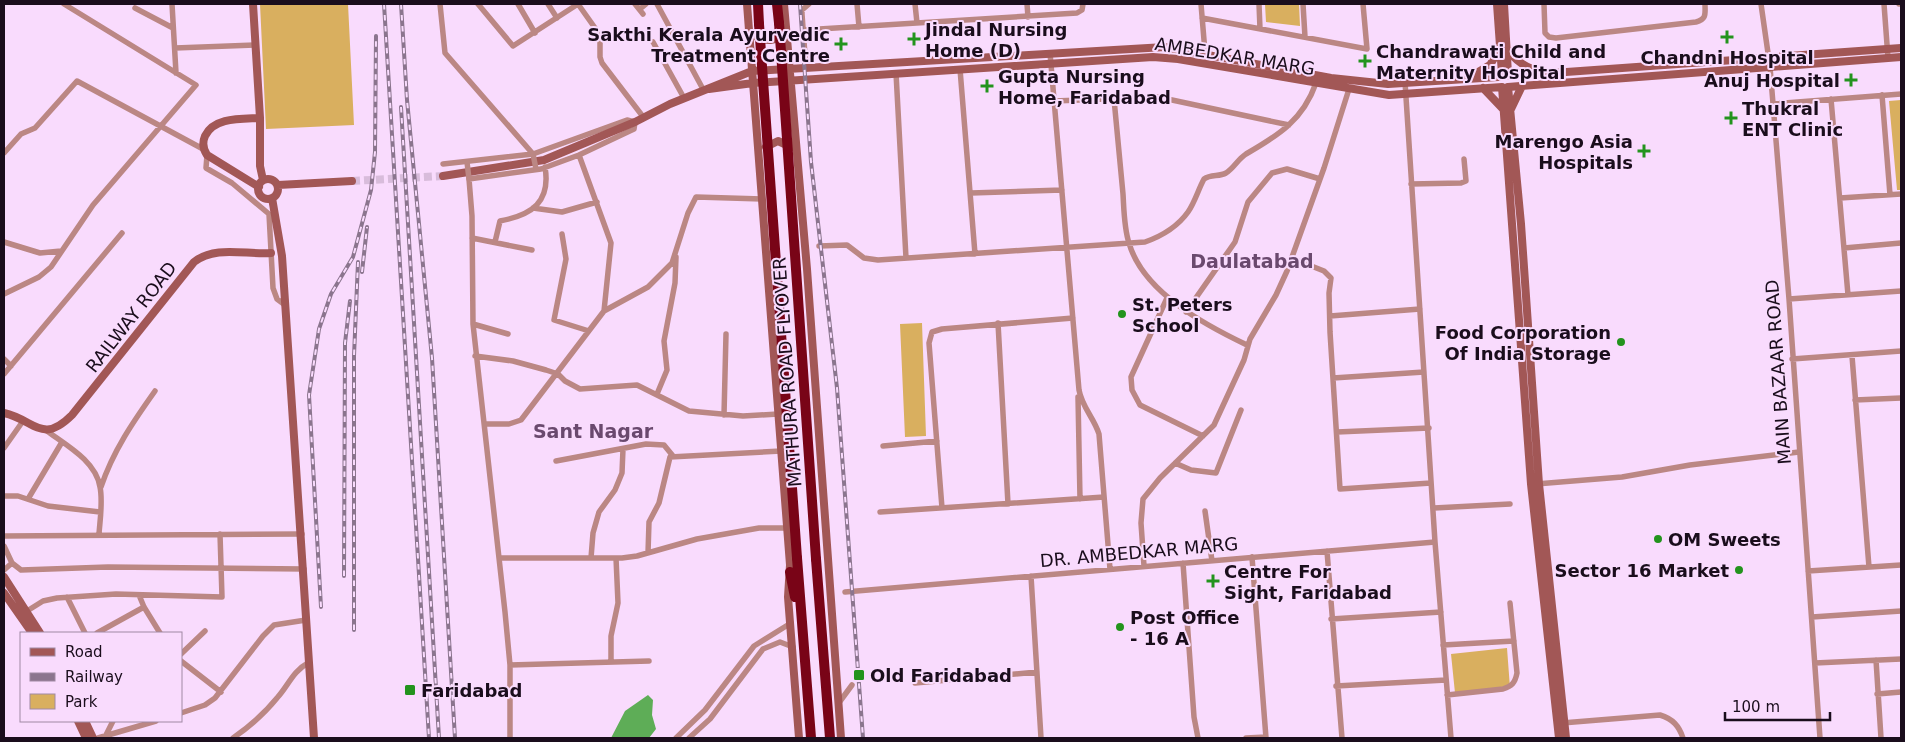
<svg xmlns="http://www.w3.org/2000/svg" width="1905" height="742" font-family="'DejaVu Sans',sans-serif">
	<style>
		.green { fill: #d9af5f }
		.water { fill: #5ead57 }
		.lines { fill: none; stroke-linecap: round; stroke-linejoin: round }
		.secondary-tunnel { stroke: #d8bcdb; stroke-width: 8; stroke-dasharray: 8 4; stroke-linecap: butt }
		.street { stroke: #bb8784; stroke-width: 5.5 }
		.secondary { stroke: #a25756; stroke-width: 8 }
		.highway { stroke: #790417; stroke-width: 10 }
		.rail-casing { stroke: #8b758e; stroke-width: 4 }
		.rail { stroke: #f9dbfd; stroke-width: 2; stroke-dasharray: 5.5; stroke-linecap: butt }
		.street-bridge { stroke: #bb8784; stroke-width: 5.5 }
		.highway-bridge { stroke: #790417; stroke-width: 10 }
		.poi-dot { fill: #23931d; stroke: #f9dbfd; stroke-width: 2 }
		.labels { text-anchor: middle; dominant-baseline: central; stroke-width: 4; stroke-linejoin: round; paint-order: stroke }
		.poi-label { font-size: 18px; font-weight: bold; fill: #1a0d1c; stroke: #f9dbfd; text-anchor: start }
		.street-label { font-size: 18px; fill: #1a0d1c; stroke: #f9dbfd }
		.neighbourhood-label { font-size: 19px; font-weight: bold; fill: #6a496e; stroke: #f9dbfd }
	</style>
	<rect width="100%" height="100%" fill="#f9dbfd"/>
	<path class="green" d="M260,4H348L354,125L266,129Z
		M1265,4H1299L1300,26L1266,22Z
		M1901,100V190H1897L1889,101Z
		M922,323L926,436L905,437L900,324Z
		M1507,648L1510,688L1455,693L1451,654Z"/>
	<path class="water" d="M648,695L653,700L652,715L656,729L649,738H611L625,711Z"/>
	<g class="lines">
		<path class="secondary-tunnel" d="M352,181L443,176"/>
		<path class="street" d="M172,4L176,73
			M440,4L445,53L533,154
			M478,4L513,46L578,4
			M518,4L535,33
			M548,4L557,18
			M578,4L600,35V57L602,63L644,118
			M635,4L643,14
			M657,4L704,91
			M857,4L859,27
			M915,4L917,23
			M1027,4L1028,17
			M1201,4L1206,64
			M1259,4L1260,29
			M1303,4L1305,37
			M1544,4L1545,33L1549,37L1556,38L1696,22C1707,19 1705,14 1705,4
			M1761,4L1770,67L1789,299L1820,738
			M1884,4L1888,58
			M1899,4H1901
			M135,8L173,28
			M640,9L646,4
			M1202,18L1367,49L1363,4
			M803,30L1077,13L1082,10L1083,4
			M653,42L684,98
			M175,48L255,45
			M1050,53L1079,390C1082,407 1094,418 1099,434L1110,569
			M806,69L802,14V10L809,4
			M960,69L975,254
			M896,73L906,258
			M1405,82L1435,542L1451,738
			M1882,95L1890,195
			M1114,99C1117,131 1120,162 1123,194C1124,210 1124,228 1129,243C1143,292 1205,325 1247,345
			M1831,99L1848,295
			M1054,101L1158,97L1289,125
			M1773,104L1901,94
			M4,153L21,134L35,128L77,81L203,149
			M207,155L206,168L232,183L269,214L273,288L277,299L285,305
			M579,155L611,243L604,311
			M443,164L533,154L627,120L635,122L634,129L579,155L541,169L469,179L472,216L473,324L505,612L510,665V738
			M1411,184L1461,183L1466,181L1464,159
			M971,193L1062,190
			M1840,198L1901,194
			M533,208L562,212L597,202
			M562,234L566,259L554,320L589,331
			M472,238L532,250
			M4,242L40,253L61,251
			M495,242L500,221C532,215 551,202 545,167
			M819,246L847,245L864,258L878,260L1145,242C1162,236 1178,226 1188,212C1195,202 1198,190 1204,179C1211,174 1219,177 1226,173C1234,168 1238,159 1246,154C1279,135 1303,120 1316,83
			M1844,248L1901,243
			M1291,258L1324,271L1331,278L1329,293L1330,332L1340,489L1431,483
			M4,294L39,277L51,267L93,205L196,85L64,4
			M1167,298L1131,377L1132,390L1140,405L1203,436
			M1789,299L1901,291
			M1186,312L1235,242L1248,202L1272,173L1287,169L1320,179
			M1330,316L1420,309
			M998,323L1008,504
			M473,324L508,334
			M475,356L513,361L546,370L558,374L565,381L580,389L637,385L689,411L743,416L778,414
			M1852,356L1869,567
			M4,359L11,366
			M1792,359L1901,351
			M4,374L122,233
			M1333,378L1424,372
			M657,394L667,370L664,341L675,283L676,257
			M1078,397L1080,499
			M1855,400L1901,398
			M724,415L726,334
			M485,424H509L521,420L604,311L648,287L672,263L688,213L696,197L762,199
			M47,431C66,445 96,461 100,487C103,501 100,520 99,534
			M1337,432L1429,428
			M883,446L937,441
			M4,448L23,421
			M556,461L646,444L664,445L673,456
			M1175,463L1191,470L1216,473L1241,410
			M1536,484L1622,477L1690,465L1799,452
			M101,487C113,451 133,422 155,391
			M4,496H18L48,506L100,512
			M28,499L62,442
			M942,508L929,343L932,332L942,329L1073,318
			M1434,508L1510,504
			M1205,511L1212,561
			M880,512L1104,497
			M4,536L302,534
			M4,546L12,563L21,570L108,567L304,569
			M1327,551L1342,738
			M648,553L649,522L659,503L670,457L781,451
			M1252,557L1266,738
			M500,558H622L637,556L697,539L759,528H787
			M591,558L593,533L599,512L615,490L622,473L623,449
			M1183,563L1194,717L1198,738
			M1144,566L1141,523L1143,499L1160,478L1214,425L1244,360L1250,339L1276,295L1287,271L1324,168L1349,89
			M4,570L12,563
			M1808,571L1901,565
			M1031,576L1041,738
			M845,592L1435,542
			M139,595L144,607L160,633
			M67,597L85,633
			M27,611L43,601L57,598L116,594L222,597L220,534
			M1812,617L1901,611
			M1331,619L1441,612
			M97,633L144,607
			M1443,645L1514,641
			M181,654L205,631
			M1876,660L1881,738
			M181,661L221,692
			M611,662V636L618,603L616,558
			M1815,663L1901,659
			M510,665L649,661
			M915,683L1037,672
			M1336,686L1446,680
			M1877,694L1901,692
			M1447,695L1503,689C1512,686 1515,683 1517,673L1510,603
			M838,704L852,685
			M181,713L205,705L215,698L263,636L274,625L306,620
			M1562,723L1660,715C1673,719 1679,726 1683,738
			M106,735L113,721
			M98,738L156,721
			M233,738C249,727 264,714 277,698C288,686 293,671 308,663
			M676,738L705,710L754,646L791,623
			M689,738L710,719L763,649L780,642L793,647
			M1246,738L1266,737"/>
		<path class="secondary" d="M253,4L260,118C241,119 214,117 205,136C202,143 203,149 207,155L259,187
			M747,4L790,565L788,597L799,738
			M784,4L807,269L841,738
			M1497,4L1502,74
			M1504,4L1508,74
			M757,37C767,41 775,42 783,34
			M1508,50C1517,63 1528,69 1543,72
			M1510,76L1901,48
			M1470,77L1490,65L1499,50
			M1483,88L1503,109
			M709,89L753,83L1153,57L1178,59L1389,95L1502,87L1531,484L1559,738
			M1511,109L1522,86
			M260,118V166L263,180
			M766,147L778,141L791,147
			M443,176L544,160L635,122L670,104L752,71L1165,47L1331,78L1388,84L1498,77
			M258 189a10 10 0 1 1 20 0a10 10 0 1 1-20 0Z
			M278,185L352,181
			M272,198L282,256L314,738
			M4,413C35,420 42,445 72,415L194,262C215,245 246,255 271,253
			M4,577L40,633
			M4,593L32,633
			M78,721L86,738
			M85,721L93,738
			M1566,738L1539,484L1521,224L1508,87L1901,57"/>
		<path class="highway" d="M758,4L759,24
			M777,4L779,23
			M797,558L811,738
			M816,559L830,738
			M790,572L795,597"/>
		<defs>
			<path id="rail" d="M384,4L429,738
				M401,4L407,100L432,358L455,738
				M800,4L811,162L837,388L863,738
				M401,107L439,738
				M362,272L367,227
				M344,576L345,343L350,301
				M321,607L309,395L319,329L331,294L353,257L371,190L375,152L376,36
				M354,630V356L358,262"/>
		</defs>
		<use href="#rail" class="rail-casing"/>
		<use href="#rail" class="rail"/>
		<path class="street-bridge" d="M533,154L536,169
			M467,162L469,179"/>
		<path class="highway-bridge" d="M779,23L816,559
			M759,24L797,558"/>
	</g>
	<g class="poi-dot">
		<path d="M1724.5 29.5h5v5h5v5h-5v5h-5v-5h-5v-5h5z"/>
		<path d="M911.5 31.5h5v5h5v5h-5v5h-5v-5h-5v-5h5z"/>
		<path d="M838.5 36.5h5v5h5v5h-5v5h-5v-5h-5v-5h5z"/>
		<path d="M1362.5 53.5h5v5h5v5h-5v5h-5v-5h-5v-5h5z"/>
		<path d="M1848.5 72.5h5v5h5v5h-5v5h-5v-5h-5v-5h5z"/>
		<path d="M984.5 78.5h5v5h5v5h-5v5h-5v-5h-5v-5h5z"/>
		<path d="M1728.5 110.5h5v5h5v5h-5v5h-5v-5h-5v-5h5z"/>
		<path d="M1641.5 143.5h5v5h5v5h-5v5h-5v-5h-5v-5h5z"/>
		<circle cx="1122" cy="314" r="5"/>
		<circle cx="1621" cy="342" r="5"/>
		<circle cx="1658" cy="539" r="5"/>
		<circle cx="1739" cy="570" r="5"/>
		<path d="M1210.5 573.5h5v5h5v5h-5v5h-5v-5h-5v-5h5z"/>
		<circle cx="1120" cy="627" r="5"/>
		<rect x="853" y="669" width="12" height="12" rx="2.5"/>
		<rect x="404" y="684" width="12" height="12" rx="2.5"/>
	</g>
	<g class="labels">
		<g class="poi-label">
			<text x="925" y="29">Jindal Nursing<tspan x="925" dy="21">Home (D)</tspan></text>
			<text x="830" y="34" text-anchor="end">Sakthi Kerala Ayurvedic<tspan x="830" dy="21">Treatment Centre</tspan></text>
			<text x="1376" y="51">Chandrawati Child and<tspan x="1376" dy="21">Maternity Hospital</tspan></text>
			<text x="1727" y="57" text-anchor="middle">Chandni Hospital</text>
			<text x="998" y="76">Gupta Nursing<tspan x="998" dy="21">Home, Faridabad</tspan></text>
			<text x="1840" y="80" text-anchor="end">Anuj Hospital</text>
			<text x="1742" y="108">Thukral<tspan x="1742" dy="21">ENT Clinic</tspan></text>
			<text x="1633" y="141" text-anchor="end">Marengo Asia<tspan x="1633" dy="21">Hospitals</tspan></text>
			<text x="1132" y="304">St. Peters<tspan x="1132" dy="21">School</tspan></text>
			<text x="1611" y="332" text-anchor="end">Food Corporation<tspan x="1611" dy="21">Of India Storage</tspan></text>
			<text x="1668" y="539">OM Sweets</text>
			<text x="1729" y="570" text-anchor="end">Sector 16 Market</text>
			<text x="1224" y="571">Centre For<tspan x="1224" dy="21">Sight, Faridabad</tspan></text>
			<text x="1130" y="617">Post Office<tspan x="1130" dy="21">- 16 A</tspan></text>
			<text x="870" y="675">Old Faridabad</text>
			<text x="421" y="690">Faridabad</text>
		</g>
		<g class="street-label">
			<text transform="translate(1235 56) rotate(9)">AMBEDKAR MARG</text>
			<text transform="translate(131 317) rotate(-52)">RAILWAY ROAD</text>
			<text transform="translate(787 372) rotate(-94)">MATHURA ROAD FLYOVER</text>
			<text transform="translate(1778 372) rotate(-94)">MAIN BAZAAR ROAD</text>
			<text transform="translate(1139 552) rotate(-5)">DR. AMBEDKAR MARG</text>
		</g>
		<g class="neighbourhood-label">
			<text x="1252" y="261">Daulatabad</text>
			<text x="593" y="431">Sant Nagar</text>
		</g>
	</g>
	<rect width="1905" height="742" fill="none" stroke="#1a0d1c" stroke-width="10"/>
	<rect x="20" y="632" width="162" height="90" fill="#f9dbfd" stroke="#a089a3"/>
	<rect x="30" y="648" width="25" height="8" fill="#a25756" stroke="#a089a3"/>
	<text x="65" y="657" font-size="15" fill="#1a0d1c">Road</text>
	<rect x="30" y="673" width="25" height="8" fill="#8b758e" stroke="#a089a3"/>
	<text x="65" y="682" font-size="15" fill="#1a0d1c">Railway</text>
	<rect x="30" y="694" width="25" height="15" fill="#d9af5f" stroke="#a089a3"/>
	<text x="65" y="707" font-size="15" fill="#1a0d1c">Park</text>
	<path d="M1725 712v8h105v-8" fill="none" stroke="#1a0d1c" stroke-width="2.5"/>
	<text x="1732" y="712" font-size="15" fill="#1a0d1c" stroke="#f9dbfd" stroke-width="4" paint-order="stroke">100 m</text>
</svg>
